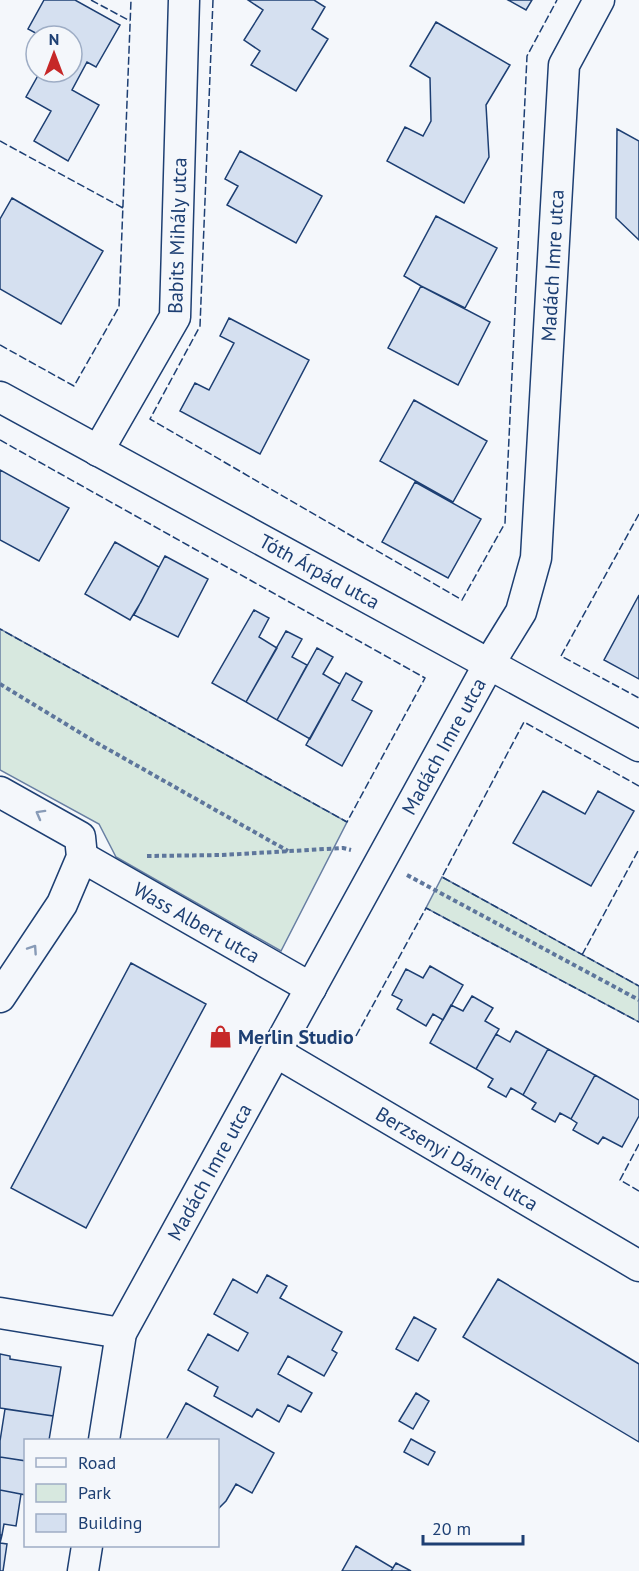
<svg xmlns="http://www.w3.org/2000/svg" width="639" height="1571" font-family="'PT Sans',sans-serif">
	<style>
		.green { fill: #d7e8df; stroke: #687fa3; stroke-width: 1.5 }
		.building { fill: #d5e0f0; stroke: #1d3f73; stroke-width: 1.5 }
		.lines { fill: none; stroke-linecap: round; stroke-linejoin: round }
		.street-casing { stroke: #1d3f73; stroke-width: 33 }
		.path { stroke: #5e769c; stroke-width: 4; stroke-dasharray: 4.5 3; stroke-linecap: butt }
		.street { stroke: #f4f7fb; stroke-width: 30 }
		.fence { stroke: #1d3f73; stroke-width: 1.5; stroke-dasharray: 8 3; stroke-linecap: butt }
		.oneway { stroke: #889bb7 }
		.labels { text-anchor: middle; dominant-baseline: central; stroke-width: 4.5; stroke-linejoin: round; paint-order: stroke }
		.street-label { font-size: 20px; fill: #1d3f73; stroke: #f4f7fb }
		.poi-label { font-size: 20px; font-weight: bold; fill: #1d3f73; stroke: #f4f7fb; text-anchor: start }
	</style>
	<rect width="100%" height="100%" fill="#f4f7fb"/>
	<path class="green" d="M0,629L347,822L281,951L116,857L99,824L0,770Z
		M442,877L639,986V1022L426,908Z"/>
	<path class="building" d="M44,0H75L120,25L96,67L87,62L72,90L99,105L68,161L34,141L51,111L26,97L40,72H72V36H41L28,29Z
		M248,0H314L325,7L312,29L328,39L296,91L251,65L260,51L244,40L263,10Z
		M508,0H532L526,10Z
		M436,22L510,65L486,105L489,157L464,203L387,161L405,127L423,136L431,121L430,78L410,66Z
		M617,129L639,141V240L616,218Z
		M240,151L322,196L296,243L227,205L238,186L225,179Z
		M12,198L103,251L61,324L0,289V219Z
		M436,216L497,248L465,308L421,286L404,276Z
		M421,286L490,322L458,385L388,348Z
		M229,318L309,360L260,454L180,411L195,383L209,390L234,343L220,336Z
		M414,400L487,441L453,502L380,461Z
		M0,470L69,508L39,561L0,540Z
		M415,482L481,519L448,578L382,542Z
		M115,542L159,567L141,602L130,620L85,594Z
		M165,556L208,579L178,637L134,615Z
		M639,595V679L604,660Z
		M254,610L269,618L259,637L277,648L246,702L212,683Z
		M286,631L302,639L292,657L307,665L277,720L246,702Z
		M317,648L333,657L323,674L340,684L310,739L277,720Z
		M346,673L362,682L352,700L372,711L342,766L306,745Z
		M543,791L585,814L598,791L634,811L591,886L513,843Z
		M131,963L206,1004L86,1228L11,1188Z
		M430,966L463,985L443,1020L433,1014L426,1026L397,1009L402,1000L392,995L406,969L423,978Z
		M472,996L493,1008L485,1021L499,1029L476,1069L430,1043L451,1005L463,1011Z
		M516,1031L548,1049L523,1095L511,1088L506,1097L488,1087L493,1079L476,1069L496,1034L510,1042Z
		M548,1049L595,1075L571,1119L560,1113L555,1122L532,1109L536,1103L523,1095Z
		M595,1075L639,1100V1116L622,1147L603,1137L598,1144L573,1130L577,1123L571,1119Z
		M267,1275L287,1286L280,1298L342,1332L332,1350L337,1353L324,1376L288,1356L278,1374L312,1393L301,1412L288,1405L279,1422L257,1409L252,1417L214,1396L218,1387L188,1370L208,1334L238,1351L248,1333L214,1314L233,1279L257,1293Z
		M498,1279L639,1364V1442L463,1337Z
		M414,1317L436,1329L418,1361L396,1349Z
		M0,1354L10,1356V1359L61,1367L53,1416L0,1408Z
		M416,1393L429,1401L413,1429L399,1421Z
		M186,1403L274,1453L252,1493L236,1484L226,1501L218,1509V1440H166Z
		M5,1409L53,1416L49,1440H26V1461L0,1457V1441Z
		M411,1439L435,1452L428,1465L404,1452Z
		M0,1457L26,1461V1495L0,1490Z
		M0,1490L21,1494L16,1526L4,1524L2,1535H0Z
		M0,1535H2L0,1543L7,1544L3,1571H0Z
		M356,1546L393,1568L391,1571H342Z
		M396,1563L411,1571H391Z"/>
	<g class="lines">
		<defs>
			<g id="street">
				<path id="s1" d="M0,397L639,746"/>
				<path id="s2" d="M98,451L175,317L184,0"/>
				<path d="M0,792L80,837L82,857L62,904L0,997"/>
				<path id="s3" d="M82,857L311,988"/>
				<path id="s4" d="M276,1052L639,1266"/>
				<path d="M0,1313L121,1333"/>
				<path id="s5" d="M104,1440L121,1333L489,664L521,612L536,558L564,65L599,0"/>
				<path d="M83,1571L87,1546"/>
			</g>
		</defs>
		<use href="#street" class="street-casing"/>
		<path class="path" d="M0,684L97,743L288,851
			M147,856L222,855L343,848L351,850
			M407,875L639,1000"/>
		<use href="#street" class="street"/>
		<path class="fence" d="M91,0L130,21
			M213,0L200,326L150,419L462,600L505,523L527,56L557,0
			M0,141L123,208
			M0,345L74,386L119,307L131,0
			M0,440L425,678L347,822L0,629
			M639,514L561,656L639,698
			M639,786L524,722L442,877L639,986
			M582,955L639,849
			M356,1036L426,908L639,1022
			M639,1144L620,1180L639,1191"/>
	</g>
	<defs><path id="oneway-chevron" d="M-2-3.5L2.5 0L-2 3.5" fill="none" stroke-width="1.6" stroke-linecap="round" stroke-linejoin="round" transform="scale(1.5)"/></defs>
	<g class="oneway">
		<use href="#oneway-chevron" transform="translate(40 814) rotate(-151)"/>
		<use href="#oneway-chevron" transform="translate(33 949) rotate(-56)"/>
	</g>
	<defs>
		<symbol id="shop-bare" viewBox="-9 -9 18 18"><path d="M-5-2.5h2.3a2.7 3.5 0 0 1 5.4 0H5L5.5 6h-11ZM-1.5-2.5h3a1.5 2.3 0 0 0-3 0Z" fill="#c62828" stroke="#f4f7fb" stroke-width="2.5" paint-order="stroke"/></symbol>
	</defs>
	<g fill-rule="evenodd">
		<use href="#shop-bare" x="204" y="1020" width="33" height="33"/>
	</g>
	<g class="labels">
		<g class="street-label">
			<text stroke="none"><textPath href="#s2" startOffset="236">Babits Mihály utca</textPath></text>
			<text stroke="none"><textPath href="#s5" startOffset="1282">Madách Imre utca</textPath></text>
			<text stroke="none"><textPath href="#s1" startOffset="364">Tóth Árpád utca</textPath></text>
			<text stroke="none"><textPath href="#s5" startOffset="778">Madách Imre utca</textPath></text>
			<text stroke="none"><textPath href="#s3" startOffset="132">Wass Albert utca</textPath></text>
			<text stroke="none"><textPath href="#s4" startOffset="210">Berzsenyi Dániel utca</textPath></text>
			<text stroke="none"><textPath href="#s5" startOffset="292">Madách Imre utca</textPath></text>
		</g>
		<g class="poi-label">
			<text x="238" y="1037">Merlin Studio</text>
		</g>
	</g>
	<rect x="24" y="1439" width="195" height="108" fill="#f4f7fb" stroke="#9eadc5" stroke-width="1.5"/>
	<rect x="36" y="1458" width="30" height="9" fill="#f4f7fb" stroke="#9eadc5" stroke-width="1.5"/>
	<text x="78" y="1469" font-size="18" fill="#1d3f73">Road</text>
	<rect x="36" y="1484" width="30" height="18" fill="#d7e8df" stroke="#9eadc5" stroke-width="1.5"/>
	<text x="78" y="1499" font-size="18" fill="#1d3f73">Park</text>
	<rect x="36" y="1514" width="30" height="18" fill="#d5e0f0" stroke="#9eadc5" stroke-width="1.5"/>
	<text x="78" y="1529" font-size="18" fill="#1d3f73">Building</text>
	<g transform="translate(54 54)"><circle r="28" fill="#f4f7fb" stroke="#9eadc5" stroke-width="1.5"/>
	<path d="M0-4.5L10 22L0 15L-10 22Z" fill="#c62828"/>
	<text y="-9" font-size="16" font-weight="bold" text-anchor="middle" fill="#1d3f73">N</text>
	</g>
	<path d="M423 1535v9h100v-9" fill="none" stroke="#1d3f73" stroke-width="3"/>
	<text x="432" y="1535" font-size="18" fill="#1d3f73" stroke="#f4f7fb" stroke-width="4.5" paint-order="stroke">20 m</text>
</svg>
